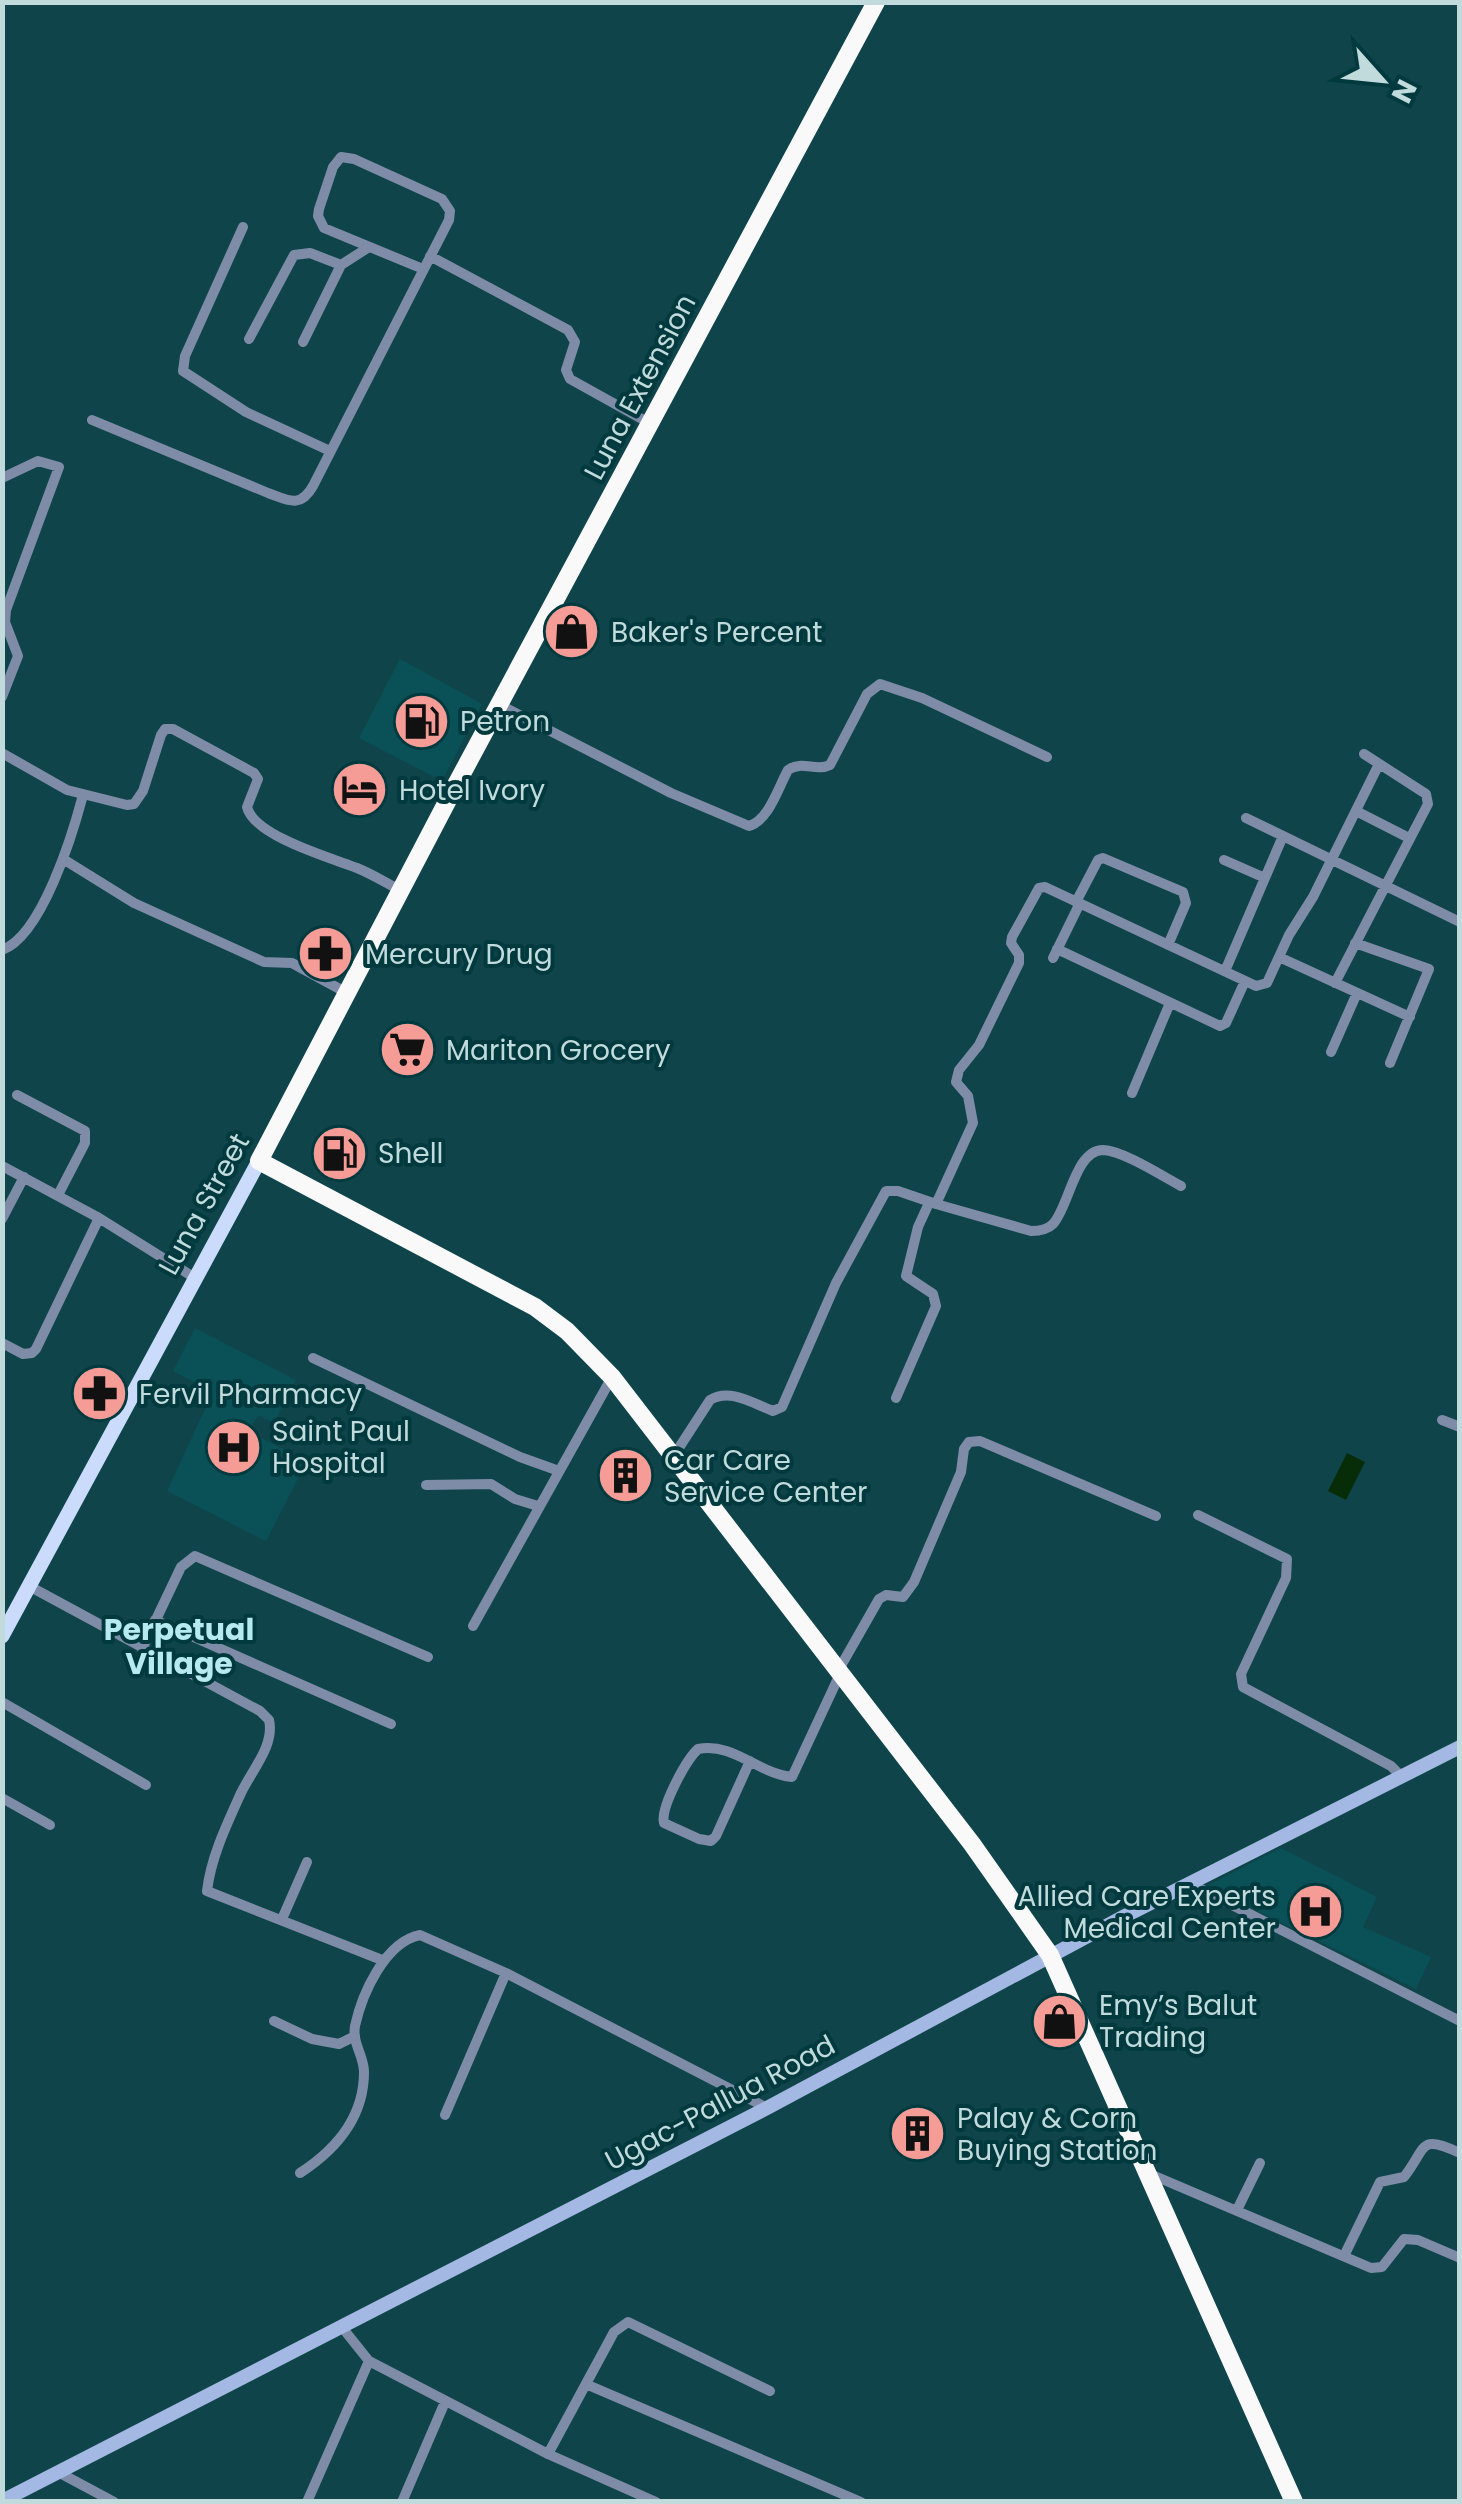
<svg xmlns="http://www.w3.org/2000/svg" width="1462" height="2504" font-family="Poppins,sans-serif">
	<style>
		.built { fill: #095157 }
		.water { fill: #062d08 }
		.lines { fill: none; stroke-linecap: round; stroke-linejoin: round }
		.street { stroke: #7f8ca7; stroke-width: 10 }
		.secondary { stroke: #a3b8e2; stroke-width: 14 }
		.primary { stroke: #cadbfb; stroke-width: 15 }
		.highway { stroke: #f9f9f9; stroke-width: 18 }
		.labels { text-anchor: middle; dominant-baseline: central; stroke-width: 8; stroke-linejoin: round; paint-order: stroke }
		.street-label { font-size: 28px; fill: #c1dadc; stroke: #003a3f }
		.poi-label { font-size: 28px; fill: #c1dadc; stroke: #003a3f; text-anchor: start }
		.neighbourhood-label { font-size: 30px; font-weight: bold; fill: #b6eaf0; stroke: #003a3f }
	</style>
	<rect width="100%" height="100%" fill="#0f454a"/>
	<path class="built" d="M400,659L482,704L442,781L359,738Z
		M195,1328L296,1380L274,1423L258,1415L249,1432L307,1461L266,1541L167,1491L213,1392L173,1371Z
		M1281,1848L1377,1897L1363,1927L1431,1957L1416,1989L1207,1886Z"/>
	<path class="water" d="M1347,1453L1365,1462L1346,1500L1328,1491Z"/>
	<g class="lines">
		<path class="street" d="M243,227L185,356L183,371L246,412L330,451
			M430,256L568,330L575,342L566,370L570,379L651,424
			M249,339L294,255L310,253L341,265
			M303,342L341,265L369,247
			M92,420L268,493C288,500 300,509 313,486L449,220L450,211L442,199L354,159L341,157L333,167L319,209L318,216L324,228L423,269
			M2,478L38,461L59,467L6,610L5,622L18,656L2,697
			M500,705L671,793L749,826C769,820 778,788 788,770C802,760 816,772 830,765L867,694L880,684L922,698L1047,757
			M2,753L67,790L127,805L134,804L143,791L161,735L165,729H173L254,773L258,779L247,807C254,836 331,858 357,868C372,874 386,883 400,890
			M1356,811L1409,838
			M1246,818L1460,922
			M63,859L134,903L264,962L292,963L347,993
			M1224,860L1265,878
			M1076,902L1098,860L1103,858L1183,892L1186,903L1168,945
			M1355,943L1429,969L1390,1063
			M1057,949L1220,1026L1226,1023L1245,981
			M2,950C42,936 73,833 83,795
			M1279,957L1410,1017
			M1053,958L1080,903
			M1225,971L1283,836
			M1335,983L1428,804L1426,794L1364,754
			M1331,1052L1357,993
			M1132,1093L1170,1003
			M17,1095L85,1131V1143L58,1195
			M2,1166L99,1218L195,1278
			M936,1204L1031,1231C1038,1231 1047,1230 1053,1224C1069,1207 1075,1150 1103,1150C1124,1151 1162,1176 1181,1186
			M2,1219L24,1177
			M2,1343L23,1354L32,1353L36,1349L99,1218
			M313,1358L520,1457L559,1471
			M896,1398L936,1306L933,1294L906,1276L918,1227L929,1203
			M1442,1420L1460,1427
			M673,1457L710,1400C730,1388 752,1403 773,1411L782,1407L836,1283L886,1191H898L936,1204L973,1123L968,1096L956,1082L959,1070L979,1045L1019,963V955L1011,943L1012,937L1039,888L1045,887L1256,986L1267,983L1289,935L1313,897L1379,764
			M426,1485L491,1484L515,1499L538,1506
			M1198,1515L1287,1559L1286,1578L1241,1674L1243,1687L1391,1766L1401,1776
			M29,1586L260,1711L269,1720C275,1745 252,1770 241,1793C227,1824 211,1857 207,1891L382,1960
			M155,1620L391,1724
			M473,1626L612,1377
			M142,1649L181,1567L195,1556L428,1657
			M838,1671L879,1599L886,1595L903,1597L914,1582L961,1472L964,1449L969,1442L980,1441L1156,1516
			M2,1702L146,1785
			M750,1761L716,1836L711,1841L699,1839L664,1823C660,1808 686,1760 698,1749C734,1742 758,1774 792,1777L840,1674
			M2,1798L50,1825
			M1189,1883L1460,2021
			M282,1919L307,1862
			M274,2021L312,2039L339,2044L355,2036
			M445,2115L506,1973
			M300,2173C337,2149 364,2117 364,2072C364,2056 352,2043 355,2026C362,1994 385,1942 420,1935L506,1973L767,2108
			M1150,2174L1371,2268L1382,2267L1404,2239L1418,2240L1460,2258
			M1237,2210L1260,2163
			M1344,2256L1380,2182L1404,2177C1427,2148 1418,2133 1460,2153
			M341,2326L369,2361L548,2454L656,2502
			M588,2385L861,2502
			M548,2454L614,2332L628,2322L770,2391
			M58,2472L114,2502
			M307,2502L369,2361
			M402,2502L445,2402"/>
		<path class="secondary" d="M2,2501L767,2108L1125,1916L1460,1747"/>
		<path class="primary" d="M2,1636L259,1161"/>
		<path class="highway" d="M876,2L450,796L259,1161L535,1307L567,1331L612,1377L972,1844L1050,1955L1294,2502"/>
	</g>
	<defs>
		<symbol id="shop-disc" viewBox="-11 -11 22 22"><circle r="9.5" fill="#f59c96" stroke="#003a3f"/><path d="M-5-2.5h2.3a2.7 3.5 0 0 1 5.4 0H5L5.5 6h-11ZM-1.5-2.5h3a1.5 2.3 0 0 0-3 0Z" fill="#111"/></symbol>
		<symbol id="fuel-disc" viewBox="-11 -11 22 22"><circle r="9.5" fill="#f59c96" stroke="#003a3f"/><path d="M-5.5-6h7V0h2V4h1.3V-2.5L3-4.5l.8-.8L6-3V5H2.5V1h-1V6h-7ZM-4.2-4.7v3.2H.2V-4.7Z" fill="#111"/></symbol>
		<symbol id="hotel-disc" viewBox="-11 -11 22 22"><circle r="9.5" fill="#f59c96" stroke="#003a3f"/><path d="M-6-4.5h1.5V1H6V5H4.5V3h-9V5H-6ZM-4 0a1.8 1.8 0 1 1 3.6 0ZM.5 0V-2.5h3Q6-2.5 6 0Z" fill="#111"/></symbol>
		<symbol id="pharmacy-disc" viewBox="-11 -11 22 22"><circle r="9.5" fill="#f59c96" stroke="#003a3f"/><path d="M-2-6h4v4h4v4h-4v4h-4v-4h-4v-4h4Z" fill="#111"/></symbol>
		<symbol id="supermarket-disc" viewBox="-11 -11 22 22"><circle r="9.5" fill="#f59c96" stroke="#003a3f"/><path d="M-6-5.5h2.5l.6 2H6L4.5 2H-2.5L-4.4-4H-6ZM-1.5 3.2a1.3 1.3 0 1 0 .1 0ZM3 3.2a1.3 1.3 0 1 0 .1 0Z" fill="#111"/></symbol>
		<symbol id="hospital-disc" viewBox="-11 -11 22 22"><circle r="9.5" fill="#f59c96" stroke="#003a3f"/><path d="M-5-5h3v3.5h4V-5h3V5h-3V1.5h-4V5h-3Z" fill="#111"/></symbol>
		<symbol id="building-disc" viewBox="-11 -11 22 22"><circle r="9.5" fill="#f59c96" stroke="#003a3f"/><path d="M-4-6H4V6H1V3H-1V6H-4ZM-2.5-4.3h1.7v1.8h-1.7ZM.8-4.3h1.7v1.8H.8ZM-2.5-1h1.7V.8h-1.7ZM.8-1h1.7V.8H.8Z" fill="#111"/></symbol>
	</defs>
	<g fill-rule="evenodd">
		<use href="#shop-disc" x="540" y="600" width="63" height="63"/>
		<use href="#fuel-disc" x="390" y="690" width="63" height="63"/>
		<use href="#hotel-disc" x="328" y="758" width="63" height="63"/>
		<use href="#pharmacy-disc" x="294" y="922" width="63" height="63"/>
		<use href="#supermarket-disc" x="376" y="1018" width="63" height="63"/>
		<use href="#fuel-disc" x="308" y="1122" width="63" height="63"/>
		<use href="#pharmacy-disc" x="68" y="1362" width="63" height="63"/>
		<use href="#hospital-disc" x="202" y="1416" width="63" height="63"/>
		<use href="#building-disc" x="594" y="1444" width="63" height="63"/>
		<use href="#hospital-disc" x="1284" y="1880" width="63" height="63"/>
		<use href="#shop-disc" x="1028" y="1990" width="63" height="63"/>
		<use href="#building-disc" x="886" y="2102" width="63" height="63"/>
	</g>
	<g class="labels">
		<g class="street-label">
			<text transform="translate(640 387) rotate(-62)">Luna Extension</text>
			<text transform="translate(204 1204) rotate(-61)">Luna Street</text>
			<text transform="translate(720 2103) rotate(-28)">Ugac-Pallua Road</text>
		</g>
		<g class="poi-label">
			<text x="611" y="632">Baker's Percent</text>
			<text x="460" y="721">Petron</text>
			<text x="399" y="790">Hotel Ivory</text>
			<text x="365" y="954">Mercury Drug</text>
			<text x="446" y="1050">Mariton Grocery</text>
			<text x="378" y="1153">Shell</text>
			<text x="139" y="1394">Fervil Pharmacy</text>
			<text x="272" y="1431">Saint Paul<tspan x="272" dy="32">Hospital</tspan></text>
			<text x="664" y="1460">Car Care<tspan x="664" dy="32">Service Center</tspan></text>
			<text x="1276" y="1896" text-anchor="end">Allied Care Experts<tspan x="1276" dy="32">Medical Center</tspan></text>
			<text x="1099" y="2005">Emy’s Balut<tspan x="1099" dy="32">Trading</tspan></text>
			<text x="957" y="2118">Palay &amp; Corn<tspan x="957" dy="32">Buying Station</tspan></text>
		</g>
		<g class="neighbourhood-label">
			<text x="179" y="1629">Perpetual<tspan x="179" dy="34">Village</tspan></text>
		</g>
	</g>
	<rect width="1462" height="2504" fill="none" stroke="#c1dadc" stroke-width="10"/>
	<g transform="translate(1382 80) rotate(117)" stroke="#003a3f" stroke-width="8" paint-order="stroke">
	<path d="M0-8L18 38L0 25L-18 38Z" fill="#c1dadc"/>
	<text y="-15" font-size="28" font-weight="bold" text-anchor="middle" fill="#c1dadc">N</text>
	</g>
</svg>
